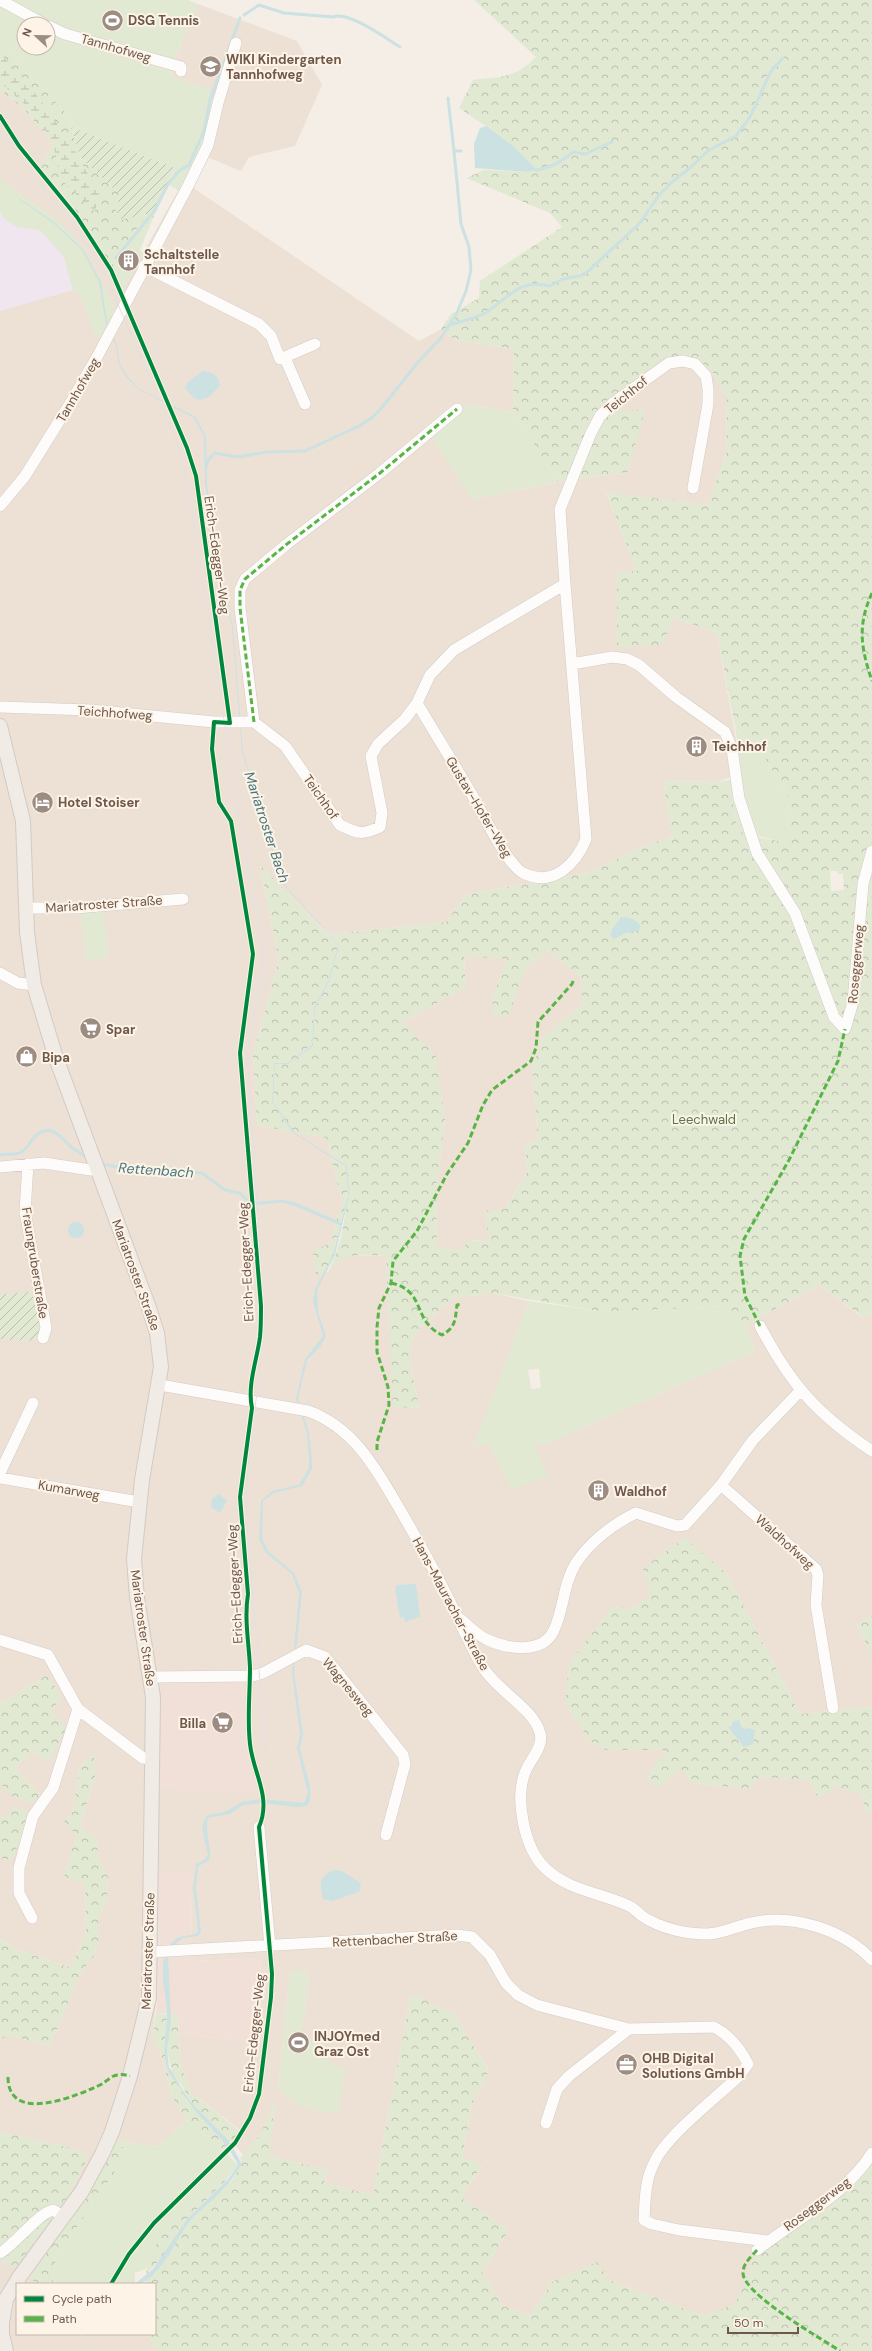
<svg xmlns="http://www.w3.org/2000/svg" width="872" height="2351" font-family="'DM Sans',sans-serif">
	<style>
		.residential { fill: #ede1d5; fill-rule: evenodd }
		.commercial { fill: #f1e0d8 }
		.education { fill: #f0e6ef }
		.green { fill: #e1e9d3; fill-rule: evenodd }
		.forest { fill: url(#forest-crowns); fill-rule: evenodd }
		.wetland { fill: url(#wetland-marsh) }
		.garden { fill: url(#garden-furrows) }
		.water { fill: #cbe1e2 }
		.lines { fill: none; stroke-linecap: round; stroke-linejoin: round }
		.stream { stroke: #cbe1e2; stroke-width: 3 }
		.minor-casing { stroke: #d2cbc6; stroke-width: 12 }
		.major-casing { stroke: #d3cac5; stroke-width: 16 }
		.minor { stroke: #fdfcfb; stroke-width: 11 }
		.major { stroke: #f0ebe4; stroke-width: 14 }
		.tram { stroke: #e3e0e3; stroke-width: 1 }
		.quiet { stroke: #59b447; stroke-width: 3; stroke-dasharray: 6 3; stroke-linecap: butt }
		.cycleway-casing { stroke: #fdf4e7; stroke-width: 6 }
		.cycleway { stroke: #00873e; stroke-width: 4 }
		.labels { text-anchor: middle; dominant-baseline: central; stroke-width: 4; stroke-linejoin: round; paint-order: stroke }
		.poi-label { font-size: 13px; font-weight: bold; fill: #6e574b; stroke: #fdf4e7; text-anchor: start }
		.street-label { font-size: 13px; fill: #6e574b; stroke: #fdf4e7 }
		.park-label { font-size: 13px; fill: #577848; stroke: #fdf4e7 }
		.water-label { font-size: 14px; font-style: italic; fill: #47777f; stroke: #fdf4e7 }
	</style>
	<defs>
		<pattern id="forest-crowns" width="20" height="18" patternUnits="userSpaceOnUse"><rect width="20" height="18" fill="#e1e9d3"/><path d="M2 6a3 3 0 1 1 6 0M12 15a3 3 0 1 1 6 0" fill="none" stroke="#bbc0ad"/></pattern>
		<pattern id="wetland-marsh" width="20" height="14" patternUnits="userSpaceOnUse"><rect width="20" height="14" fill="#e1e9d3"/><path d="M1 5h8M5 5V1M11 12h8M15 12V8" fill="none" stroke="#bbc0ad"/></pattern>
		<pattern id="garden-furrows" width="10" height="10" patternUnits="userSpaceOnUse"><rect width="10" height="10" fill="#e1e9d3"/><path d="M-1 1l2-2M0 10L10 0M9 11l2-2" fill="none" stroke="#bbc0ad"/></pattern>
	</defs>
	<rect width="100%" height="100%" fill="#f4eee7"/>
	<path class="residential" d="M198,4L297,41L322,85L295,146L249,157L241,171L207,157L192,187L419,341L441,329L455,340L514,349L513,412L457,403L472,499L558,482L628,472L597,413L646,372L676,356L698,359L711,370L727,398L726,454L708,505L606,493L637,571L674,618L717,633L742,773L718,782L663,781L672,836L635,850L588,873L467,894L446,922L331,934L318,924L260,866L279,959L253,1055L257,1125L327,1138L343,1206L337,1218L324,1273L328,1272L340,1259L353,1255L386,1256L394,1407L419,1408L410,1360L411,1342L419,1328L454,1298L492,1293L529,1301L475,1445L546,1444L754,1352L746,1325L819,1285L862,1317L872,1313V1617L857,1625L872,1656V1707L800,1714L727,1574L650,1596L632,1609L606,1750H668L679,1768L694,1783L750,1789L759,1777L810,1780L816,1795L833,1786L860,1793L867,1813L872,1811V2163L846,2189L755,2256L736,2304L704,2316L609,2280L552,2282L530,2316L503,2306L482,2272L509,2230L461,2198L482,2166L462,2156L473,2101L489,2070L454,2015L411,1994L373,2195L324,2183L327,2170L268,2156L275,2103L260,2135L243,2155L232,2140L240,2130L191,2092L180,2064L179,2034L261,2043L263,2031L260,1958L192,1961L191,1870L155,1871L160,1958L153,2037L161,2053L172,2097L187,2120L158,2147L117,2140L85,2195L30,2276L36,2284H17V2334H79L80,2337L85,2334H148L157,2351H0V2263L2,2261L14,2267L88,2155L68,2147L0,2132V2040L8,2035L50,2046L81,1972L95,1953L98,1941V1918L107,1902L108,1877L99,1859L96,1839L80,1826L95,1776L79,1768L73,1812L76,1835L65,1877L85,1883L86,1932L71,1968L15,1949L0,1938V1858L12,1860L13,1805L12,1813L0,1817V1783L40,1794L15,1768L32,1751L48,1763L51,1711L47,1675L0,1704V90L23,108L53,143L40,171L93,241L121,292L188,173L171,77L175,58ZM307,1971L309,1980L300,2041L329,2065L278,2088L290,1972Z
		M548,950L580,976L583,1003L542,1039L532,1069L538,1138L525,1146L527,1172L505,1209L489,1241L471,1240L460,1251L437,1248L436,1188L445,1122L403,1022L466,987L464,955L507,959L492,998L508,1017L524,971Z"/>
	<path class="commercial" d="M162,1680L244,1681L246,1730L255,1790L209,1793L160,1788Z
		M155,1870H191L192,1961L260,1958L263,2031L261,2043L179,2034L178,2014L156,2013L160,1952Z"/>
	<path class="education" d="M0,200L45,235L64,257L73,290L0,311Z"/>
	<path class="green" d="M0,0H188L198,4L175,58L171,77L216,91L203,144L179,191L169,185L175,168L71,127L67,115L9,50L0,45ZM24,24H48V48H24Z
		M0,179L58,220L81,244L114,305V319L103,337L97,338L95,336L84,304L77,292L73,290L64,257L45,235L39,230L17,227L4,219L0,211Z
		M147,214L153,218L140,250L144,252L121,293L111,270L116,258Z
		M457,403L513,412L558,482L472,499L424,426Z
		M735,727L764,756L789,799L788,835L783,842L738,831L729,780L742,773Z
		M104,910L108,958L85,960L81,912Z
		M529,1301L604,1312L727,1306L746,1325L754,1352L546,1444H534L549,1476L512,1489L489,1445H474ZM539,1369L541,1388L531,1389L528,1370Z
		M290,1971H307L309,1980L300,2041L331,2046L329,2065L346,2068L338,2114L299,2106L278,2088Z
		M187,2120L223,2151L225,2149L229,2153L236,2146L228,2155L238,2165C225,2184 203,2195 186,2210C167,2227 156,2246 146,2269L135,2273V2284H60L53,2282L56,2257L129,2150L115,2144L117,2140L158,2147Z"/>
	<path class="forest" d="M474,0H872V1313L863,1317L819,1285L746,1325L727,1306L604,1312L492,1293L454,1298L419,1328L411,1342L410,1360L419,1408L393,1407L386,1256C357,1255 349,1250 328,1272C344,1242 349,1199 347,1166L331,1156L327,1138L294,1132L273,1102L275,1064L288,1063H274L272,1102L292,1132L257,1125L253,1055L279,959L260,865L338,945L329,979L314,1007L312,1045L290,1062L313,1046L315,1008L330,980L339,945L324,928L331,934L446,922L467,894L588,873L635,850L672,836L663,781L718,782L729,780L738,831L762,838L783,842L788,835L789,799L764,756L735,727L717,633L674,618L662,645L617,647V573L637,571L606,492L708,505L726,454L727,398L711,370L698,359L676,356L646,372L597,412L645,410L628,472L558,482L513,412L514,349L455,340L441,329L451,314L479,298L480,281L562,227L550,213L466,178L484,170L527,172L537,170L486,126L459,108L473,80C502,76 514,79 536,57ZM830,871H837L838,874H843L844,890L831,891ZM548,950L580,976L583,1003L542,1039L532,1069L538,1138L525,1146L527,1172L505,1209L485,1211L489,1241L470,1240L460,1251L437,1248L436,1188L445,1122L436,1056L403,1022L466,987L464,956L507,959L492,998L494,1015L508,1018L524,971Z
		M0,45L9,50L67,115L80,156L121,196L115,209L147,214L116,258L111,270L77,217L40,171L53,143L23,108L0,90Z
		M331,1158L346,1167L348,1195L333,1255L324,1273L316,1275L313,1251L331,1243L337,1218L343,1206Z
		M685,1538L727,1574L800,1714L872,1707V1811L867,1813L860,1793L833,1786L825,1796L816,1795L809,1780L759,1777L750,1789L694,1783L679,1769L658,1788L646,1777L667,1750H606L590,1741L565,1704L569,1663L613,1606L632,1609L650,1596L643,1568ZM736,1720L740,1721L743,1729L749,1728L753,1740L741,1743L730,1725Z
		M871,1615L872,1617V1656L857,1625Z
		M47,1675L62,1697L51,1711L67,1728L48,1763L32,1751L15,1768L40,1794L32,1804L12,1796L0,1783V1704Z
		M94,1754L95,1776L80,1826L96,1839L99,1859L108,1877L107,1902L98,1918V1941L94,1956L81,1972L50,2046L8,2035L0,2040V1938L15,1949L71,1968L86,1932L85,1883L64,1877L76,1835L64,1821L73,1812L79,1768Z
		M13,1805L30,1814L12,1860L0,1858V1817L11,1813Z
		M411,1994L454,2014L489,2071L473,2101L462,2156L482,2165L461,2198L509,2230L482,2272L503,2306L530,2316L552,2282L597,2262L609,2280L704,2316L735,2304L755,2256L846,2189L872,2163V2351H157L148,2334H155V2284H145V2280L155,2273L169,2254L190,2220L233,2179L242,2164L240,2158L260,2135L275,2101L269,2156L327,2170L324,2183L373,2195Z
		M156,2013L167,2014L165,2055L170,2075L179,2085L186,2100L227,2146L223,2151L187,2120L172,2097L161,2053L153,2037Z
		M171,2014H178L180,2064L191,2092L240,2131L230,2143L189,2100L182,2085L173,2076L167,2050Z
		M0,2132L68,2147L89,2155L64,2204L15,2268L3,2261L0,2263Z
		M115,2144L130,2150L56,2257L53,2282L36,2284L30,2276L85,2195Z
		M232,2174L188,2218L167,2251L146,2275C150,2230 199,2200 232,2174Z"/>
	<path class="wetland" d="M0,53C41,95 74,146 101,198L94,211L61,180L53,143L34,113L0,82Z"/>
	<path class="garden" d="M71,127L175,168L153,218L146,214L122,220L115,209L121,196L80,156Z
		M32,1292L43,1338L28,1341L0,1339V1294Z"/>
	<path class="water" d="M486,126L512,145L537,170L527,172L475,168L474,144L480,128Z
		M0,185L54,222L83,249L101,282L107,322L117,345L120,364L128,377L138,388L151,395L196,417L206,437L207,483L216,559L233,627L243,752L283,883L339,945L330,980L315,1008L313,1046L288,1064H275L273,1102L295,1133L347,1166L349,1195L335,1255L317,1290L318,1312L326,1336L320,1347L307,1360L298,1399L309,1433L312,1461V1469L302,1486L274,1493L263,1501L262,1538L268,1551L294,1573L302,1592L294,1672L303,1734L300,1749L310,1786V1801L307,1806L297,1807L261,1803L243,1805L230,1814L208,1818C204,1830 213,1854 209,1860C206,1863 201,1864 198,1867L196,1888L201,1932L198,1936L183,1938L175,1944L168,1959L171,2020L167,2050L169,2067L189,2100L229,2141L242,2164C233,2180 221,2192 208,2204C202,2210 195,2214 190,2221C177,2237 158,2284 135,2284L153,2269L188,2218L229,2178L238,2165C226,2139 203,2123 187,2100C183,2096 182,2089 178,2084C173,2078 169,2075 167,2067C161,2048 168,2028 167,2009C165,1987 155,1954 176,1939C183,1934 192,1937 198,1932L193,1888L196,1864L204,1860L208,1855L202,1827L206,1816L227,1811L242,1802L261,1799L304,1803L308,1793L297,1748L300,1734L292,1672L299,1593L292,1574L266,1553L259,1539L261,1501L272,1491L299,1485L309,1468V1461L307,1433L296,1399L305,1359L323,1336L313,1301L315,1289L333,1255L348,1195L346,1167L292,1132L272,1102L274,1063H288L312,1045L314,1007L329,979L338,945L282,883L242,752L232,627L215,559L205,483L204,437L194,418L138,389L127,378L119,365L116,346L106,324L99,282L82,250L53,223Z
		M203,371C213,372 219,376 220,386L209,397L200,400L194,398L185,388L188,382Z
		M621,917C630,917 634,919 640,925L639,931L626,933L614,939L610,935L613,928Z
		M68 1230a8 8 0 1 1 16 0a8 8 0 1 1-16 0Z
		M219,1494L227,1501L220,1513L211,1507L212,1499Z
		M416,1584L420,1617L405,1622L404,1617L400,1618L395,1588L397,1585Z
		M739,1720L743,1729L749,1728L755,1730L753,1744L744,1747L729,1728L734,1721Z
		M334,1870L342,1871L359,1882L361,1885L359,1892L332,1901L323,1899C320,1884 318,1877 334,1870Z"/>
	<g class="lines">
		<path class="stream" d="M244,15L259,5L284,13L333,17C347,10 387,39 400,47
			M220,73L240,18
			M448,98L454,151
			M534,169L537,170C552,167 561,162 573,152L585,154L612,142
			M116,258L155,210L168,184L179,171L189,165L204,131L210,100L219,75
			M449,325L456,315L466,291L471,270L469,247L461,224L454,151H461
			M206,467L208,460L215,453L238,457L267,452L305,451L359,426L373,417L384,405L418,362L441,338L449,325C457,323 481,316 487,312C509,297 520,278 550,286L563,279L584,275L639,224L660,194L673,181L690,168L709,150L736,136L750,117L771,71L783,58
			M0,1155C7,1153 14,1156 21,1152C29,1148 30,1139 38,1134C54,1123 63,1141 74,1149C78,1152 83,1155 87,1157
			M99,1163L129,1170L202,1173L225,1190L240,1193L251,1204L282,1201L297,1205L341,1224"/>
		<defs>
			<path id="minor" d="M0,0L44,24
				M48,26L65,34L181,67V71
				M144,266L259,324L271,336L280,359L315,344
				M285,358L305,404
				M0,506L25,476L71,402L97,357L188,186L208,145L218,103L236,43
				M565,584L560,509L591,433L600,416L613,403L669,363L683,361L695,364L706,376L708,389V404L693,488
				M572,664L612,657L627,659L639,665L676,697L725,732L732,749L739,798L757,853L795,913L834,1017L845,1029L853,1002L863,884L872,851
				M0,707L90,710L214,722H254L285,746L340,825C358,834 362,835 380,827L382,813L371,756L378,744L405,719L417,703L430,675L454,650L565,584L586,839C576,864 553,888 523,873C507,864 484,816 475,800C456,767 436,735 417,703
				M254,722L240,608V590L245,579L287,544L380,473L457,409
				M25,908H75L183,899
				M0,973L18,983L34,985
				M28,1164L25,1212L46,1328L43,1338
				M0,1167L44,1163L91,1170L96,1167
				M760,1326C791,1385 817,1414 872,1451
				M160,1385L308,1411C353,1427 376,1468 399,1508C417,1539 435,1571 451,1604C462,1625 471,1649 484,1669C498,1691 534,1709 540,1733C544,1746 531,1759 526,1770C514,1797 524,1848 545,1868C569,1891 599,1892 627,1905C633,1907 637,1912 642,1916C660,1928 685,1934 707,1934C722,1934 736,1926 751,1923C792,1913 844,1930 872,1960
				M0,1473L33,1403
				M0,1478L139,1502
				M721,1485L816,1569L818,1575L816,1605L833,1708
				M460,1619C468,1625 477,1635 486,1639C506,1649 543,1655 554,1630C564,1609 563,1584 576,1563C590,1542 613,1524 636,1513L677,1526L685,1525L721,1485L753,1440L800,1391
				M0,1640L48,1655L78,1709L143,1758L152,1759
				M152,1677L253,1676L263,1673L306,1650L325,1657L403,1755L405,1764L386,1835
				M259,1827L270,1946
				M32,1918L19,1893V1868L33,1816L53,1788L78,1709
				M150,1952L457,1935L472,1937L490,1955L506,1983L518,1995L537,2005L629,2029L714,2027C729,2035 740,2048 748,2064L739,2076C716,2098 667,2135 654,2163C645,2180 645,2201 644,2220L652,2224L679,2230L767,2241
				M546,2123L557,2089L569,2076L629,2029
				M757,2250C795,2220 846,2195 872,2153
				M0,2253C17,2243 37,2214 53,2210L63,2216"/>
			<path id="major" d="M0,726L23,821L27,932L34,985L56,1058L148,1305L157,1333L161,1367L142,1480L134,1559L137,1598L153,1697L149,1998L130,2076L112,2132L102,2154L82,2191L20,2276L6,2299L2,2323V2334L6,2351"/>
		</defs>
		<use href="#minor" class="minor-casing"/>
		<use href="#major" class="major-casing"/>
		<use href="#minor" class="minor"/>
		<use href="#major" class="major"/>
		<path class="tram" d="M0,131L84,240L102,267L169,423L177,443L187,480L234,784L262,937L263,968L247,1055L265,1323L248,1468L246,1507L266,1758
			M0,169L57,210"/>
		<path class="quiet" d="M872,593C857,626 861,648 872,681
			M254,722L240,608V590L245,579L287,544L380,473L457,409
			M391,1283C427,1291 411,1320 442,1335C456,1327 455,1320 457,1305L462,1304
			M760,1326L745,1296L740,1256L744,1239L789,1160L838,1061L845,1029
			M377,1450V1442L389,1405L388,1387L377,1352V1327L379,1308L391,1283L393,1261L417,1231L447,1174L468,1143L483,1105L492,1090L531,1061L536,1048L538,1022L572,984L574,979
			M8,2077C8,2125 77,2096 102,2084C107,2081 112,2075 118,2075C122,2074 126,2075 130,2076
			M757,2250C751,2257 743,2263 743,2273C743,2294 822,2339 840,2351"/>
		<defs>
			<path id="cycleway" d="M0,116L19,146L77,217L111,270L187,448L196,476L230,723L214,722L212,749L219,802L231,821L253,954L240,1053L261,1306C261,1316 261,1327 260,1337C257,1360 247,1385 252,1408L240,1497L248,1594C244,1619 249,1643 250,1668C250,1693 247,1718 250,1744C253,1773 272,1797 259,1827L272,1974L271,1997L259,2094L250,2118L235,2143L154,2223L129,2254L111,2284"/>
		</defs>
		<use href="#cycleway" class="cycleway-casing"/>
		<use href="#cycleway" class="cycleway"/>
	</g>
	<defs>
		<symbol id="stadium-disc" viewBox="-11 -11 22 22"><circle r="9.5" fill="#9d8c82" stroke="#fdf4e7"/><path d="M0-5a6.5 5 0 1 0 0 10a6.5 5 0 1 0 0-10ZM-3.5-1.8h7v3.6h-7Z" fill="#fff"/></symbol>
		<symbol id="school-disc" viewBox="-11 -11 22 22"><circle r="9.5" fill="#9d8c82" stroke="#fdf4e7"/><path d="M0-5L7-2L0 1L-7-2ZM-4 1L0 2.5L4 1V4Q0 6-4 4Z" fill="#fff"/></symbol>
		<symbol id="building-disc" viewBox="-11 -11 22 22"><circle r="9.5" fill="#9d8c82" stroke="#fdf4e7"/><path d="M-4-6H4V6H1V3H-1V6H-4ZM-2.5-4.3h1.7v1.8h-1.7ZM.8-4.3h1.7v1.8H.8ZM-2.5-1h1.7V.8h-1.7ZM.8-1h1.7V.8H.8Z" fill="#fff"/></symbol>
		<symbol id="hotel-disc" viewBox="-11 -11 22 22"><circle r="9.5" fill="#9d8c82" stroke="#fdf4e7"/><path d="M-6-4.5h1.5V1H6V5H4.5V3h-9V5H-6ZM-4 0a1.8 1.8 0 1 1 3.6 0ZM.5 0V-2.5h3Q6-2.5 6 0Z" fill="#fff"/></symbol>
		<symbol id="supermarket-disc" viewBox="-11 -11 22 22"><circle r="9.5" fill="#9d8c82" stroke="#fdf4e7"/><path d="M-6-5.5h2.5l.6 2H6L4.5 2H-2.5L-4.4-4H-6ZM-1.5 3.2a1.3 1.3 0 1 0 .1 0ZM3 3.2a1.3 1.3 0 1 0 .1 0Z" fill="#fff"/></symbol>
		<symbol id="shop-disc" viewBox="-11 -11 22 22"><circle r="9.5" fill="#9d8c82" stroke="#fdf4e7"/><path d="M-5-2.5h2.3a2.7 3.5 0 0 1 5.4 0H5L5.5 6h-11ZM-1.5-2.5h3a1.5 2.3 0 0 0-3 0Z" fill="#fff"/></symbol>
		<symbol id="office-disc" viewBox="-11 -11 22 22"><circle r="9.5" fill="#9d8c82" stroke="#fdf4e7"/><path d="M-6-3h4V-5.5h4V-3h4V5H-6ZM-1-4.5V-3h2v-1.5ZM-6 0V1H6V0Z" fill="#fff"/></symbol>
	</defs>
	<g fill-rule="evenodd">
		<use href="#stadium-disc" x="100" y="8" width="25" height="25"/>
		<use href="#school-disc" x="198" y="54" width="25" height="25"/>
		<use href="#building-disc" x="116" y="248" width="25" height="25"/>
		<use href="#building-disc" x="684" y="734" width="25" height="25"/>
		<use href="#hotel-disc" x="30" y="790" width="25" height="25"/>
		<use href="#supermarket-disc" x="78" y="1016" width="25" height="25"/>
		<use href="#shop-disc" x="14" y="1044" width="25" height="25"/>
		<use href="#building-disc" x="586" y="1478" width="25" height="25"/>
		<use href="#supermarket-disc" x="210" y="1710" width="25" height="25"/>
		<use href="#stadium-disc" x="286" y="2030" width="25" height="25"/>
		<use href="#office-disc" x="614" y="2052" width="25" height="25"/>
	</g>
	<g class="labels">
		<g class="poi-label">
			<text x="128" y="20">DSG Tennis</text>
			<text x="226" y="59">WIKI Kindergarten<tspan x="226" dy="15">Tannhofweg</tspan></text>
			<text x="144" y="254">Schaltstelle<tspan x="144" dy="15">Tannhof</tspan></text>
			<text x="712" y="746">Teichhof</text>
			<text x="58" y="802">Hotel Stoiser</text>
			<text x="106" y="1029">Spar</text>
			<text x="42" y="1057">Bipa</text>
			<text x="614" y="1491">Waldhof</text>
			<text x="206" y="1723" text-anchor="end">Billa</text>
			<text x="314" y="2036">INJOYmed<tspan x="314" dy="15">Graz Ost</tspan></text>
			<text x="642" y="2058">OHB Digital<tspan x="642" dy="15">Solutions GmbH</tspan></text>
		</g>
		<g class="street-label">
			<text transform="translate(116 48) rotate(16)">Tannhofweg</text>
			<text transform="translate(78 390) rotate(-60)">Tannhofweg</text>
			<text transform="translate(626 395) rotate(-39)">Teichhof</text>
			<text transform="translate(217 555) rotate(82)">Erich-Edegger-Weg</text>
			<text transform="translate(115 713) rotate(4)">Teichhofweg</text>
			<text transform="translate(321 797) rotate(55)">Teichhof</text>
			<text transform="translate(479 807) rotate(59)">Gustav-Hofer-Weg</text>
			<text transform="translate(104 904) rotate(-4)">Mariatroster Straße</text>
			<text transform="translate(856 964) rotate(-85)">Roseggerweg</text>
			<text transform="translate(246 1262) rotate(-93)">Erich-Edegger-Weg</text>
			<text transform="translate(35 1263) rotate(81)">Fraungruberstraße</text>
			<text transform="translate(136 1275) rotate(70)">Mariatroster Straße</text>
			<text transform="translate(69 1490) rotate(10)">Kumarweg</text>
			<text transform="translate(785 1542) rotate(42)">Waldhofweg</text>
			<text transform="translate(235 1584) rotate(-93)">Erich-Edegger-Weg</text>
			<text transform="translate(451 1604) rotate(62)">Hans-Mauracher-Straße</text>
			<text transform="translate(143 1628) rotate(82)">Mariatroster Straße</text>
			<text transform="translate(348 1687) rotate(50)">Wagnesweg</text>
			<text transform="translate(395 1939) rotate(-3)">Rettenbacher Straße</text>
			<text transform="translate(148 1951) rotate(-88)">Mariatroster Straße</text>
			<text transform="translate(254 2033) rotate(-84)">Erich-Edegger-Weg</text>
			<text transform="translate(817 2204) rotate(-37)">Roseggerweg</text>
		</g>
		<g class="park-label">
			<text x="704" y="1119">Leechwald</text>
		</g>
		<g class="water-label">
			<text transform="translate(267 827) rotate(72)">Mariatroster Bach</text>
			<text transform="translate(156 1170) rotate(4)">Rettenbach</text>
		</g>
	</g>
	<rect x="16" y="2283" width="140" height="52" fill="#fdf4e7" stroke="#c4b5a9"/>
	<rect x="24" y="2296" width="20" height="6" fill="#00873e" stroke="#c4b5a9"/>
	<text x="52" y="2303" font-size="12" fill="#6e574b">Cycle path</text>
	<rect x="24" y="2316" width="20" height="6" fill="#59b447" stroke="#c4b5a9"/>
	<text x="52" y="2323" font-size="12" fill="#6e574b">Path</text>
	<g transform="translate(36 36) rotate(292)"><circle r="19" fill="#fdf4e7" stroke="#c4b5a9"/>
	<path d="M0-3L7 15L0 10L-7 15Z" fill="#9d8c82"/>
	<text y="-6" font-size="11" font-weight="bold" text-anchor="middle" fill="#6e574b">N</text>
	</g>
	<path d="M728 2327v6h70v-6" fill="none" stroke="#6e574b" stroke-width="2"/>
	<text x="734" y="2327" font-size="12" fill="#6e574b" stroke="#fdf4e7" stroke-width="3" paint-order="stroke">50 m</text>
</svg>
